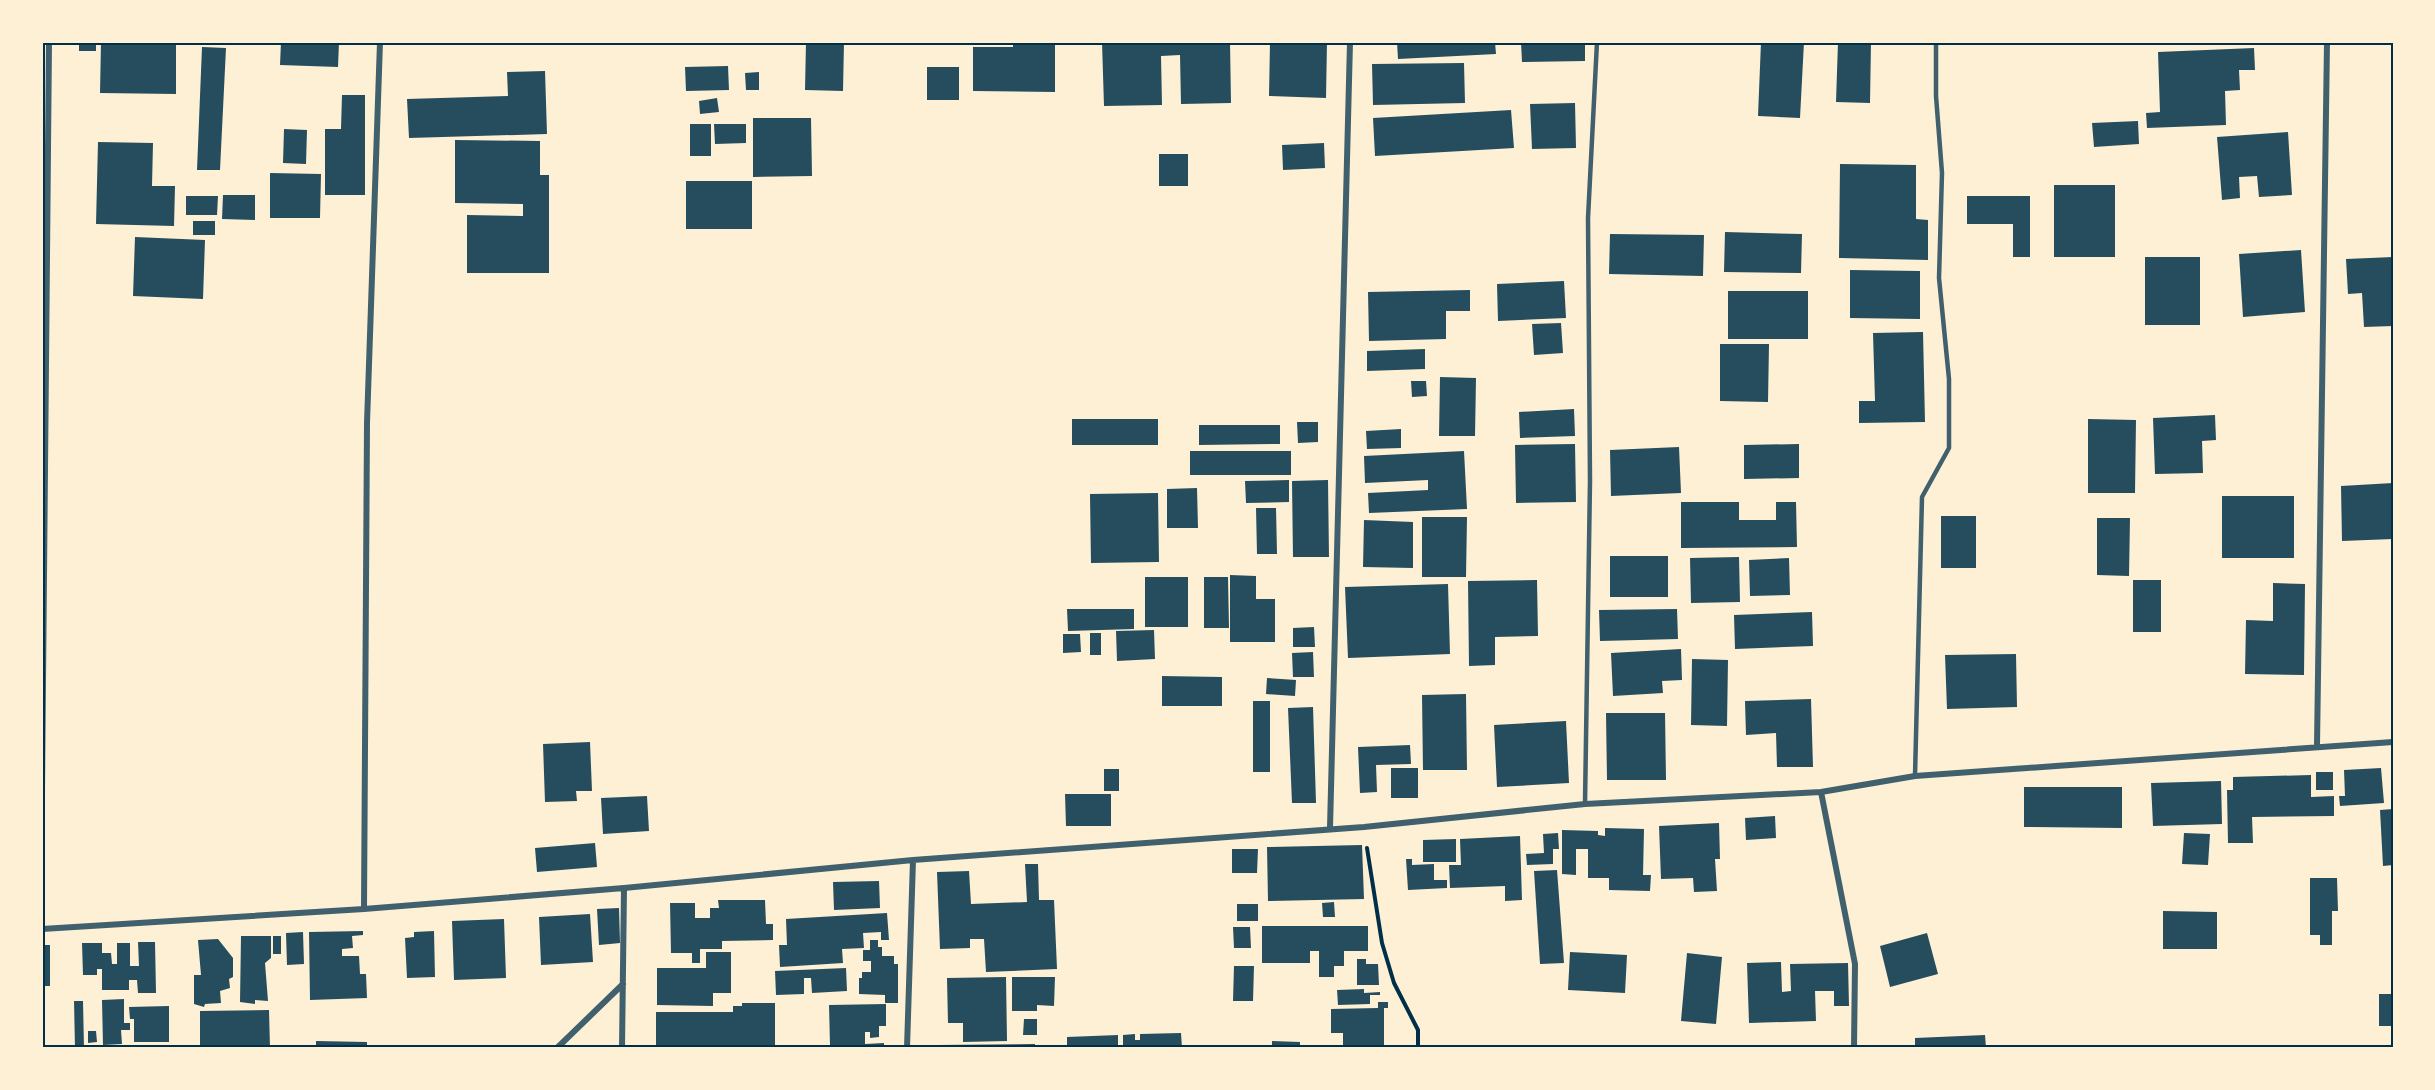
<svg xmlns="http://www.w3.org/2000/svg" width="2435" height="1090" font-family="Arial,sans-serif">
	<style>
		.building { fill: #264d5e }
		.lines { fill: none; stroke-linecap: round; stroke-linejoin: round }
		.path { stroke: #003049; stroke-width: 4 }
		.service { stroke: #3f606c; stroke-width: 4.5 }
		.minor { stroke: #3f606c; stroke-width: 6 }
		.neatline { fill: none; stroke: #003049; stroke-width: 2 }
	</style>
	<rect width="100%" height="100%" fill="#fdf0d5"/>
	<path class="building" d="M79,42H96V51H79Z
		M101,42H176V94L100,93Z
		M281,42H339L338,67L280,65Z
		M806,42H844L843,91L805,90Z
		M1013,42H1055V92L973,91V47H1013Z
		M1102,42H1230L1231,103L1181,104L1180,55L1161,56L1162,105L1104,106Z
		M1270,42H1327L1326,98L1269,96Z
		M1397,42H1495L1496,54L1398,59Z
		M1521,42H1585V61L1522,62Z
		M1761,42H1804L1800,118L1758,116Z
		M1838,42H1871L1870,103L1836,102Z
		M202,47L226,48L220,170H197Z
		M2254,48L2255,70H2239L2240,90L2225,91L2226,125L2147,128L2146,113L2160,112L2158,52Z
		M1464,63L1465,103L1373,105L1372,64Z
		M728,66L729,90L686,91L685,67Z
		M927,67H959V100H927Z
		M545,71L547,134L409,138L407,99L508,96L507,72Z
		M759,72V90H746L745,73Z
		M342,95H365V195H325V129H341Z
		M717,98L719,112L700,114L699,101Z
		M1575,103L1576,148L1532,149L1530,104Z
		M1511,110L1514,148L1375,156L1373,118Z
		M753,118H811L812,176L753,177Z
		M2138,121L2139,144L2094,147L2092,123Z
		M690,124H711V156H690Z
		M714,124H746V143L715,144Z
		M284,129L307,130L306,164L283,163Z
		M2288,132L2292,195L2259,197L2257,176L2239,177L2240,198L2222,200L2217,137Z
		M455,140L540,141V175H549V273H467V215L523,216V204L455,203Z
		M98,142L153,143L152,186H175L174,226L96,224Z
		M1324,143L1325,168L1283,170L1282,145Z
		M1159,154H1188V186H1159Z
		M1840,164L1916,165V219L1928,220V260L1839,258Z
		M270,173L321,174L320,218H270Z
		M686,181H752V229H686Z
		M2054,185H2115V257H2054Z
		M223,195H255V220L222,219Z
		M186,196H218L217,215H186Z
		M1967,196H2030V257H2013V224H1967Z
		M193,221H215V235H193Z
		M1725,232L1802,234L1801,273L1724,272Z
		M1610,234L1704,235L1703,276L1609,274Z
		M135,237L205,240L203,299L133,296Z
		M2301,250L2305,312L2243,317L2239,254Z
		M2145,257H2200V325H2145Z
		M2393,257V326L2364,327L2362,293L2348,294L2346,259Z
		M1850,270L1920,271V319L1850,318Z
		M1564,281L1566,318L1498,321L1497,284Z
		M1470,290V311H1446V339L1369,341L1368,292Z
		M1728,291H1808V339H1728Z
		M1561,323L1563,353L1534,355L1532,324Z
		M1923,332L1925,422L1859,423V401H1875L1873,333Z
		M1720,344H1769L1768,402L1720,401Z
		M1425,349V369L1367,371V351Z
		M1440,377L1476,378L1475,436H1439Z
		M1411,381H1426L1427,396L1412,397Z
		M1574,409L1575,436L1520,438L1519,412Z
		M2215,415L2216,440L2202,441L2203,473L2155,474L2153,418Z
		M1072,419H1158V445H1072Z
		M2088,419L2136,420L2135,493H2088Z
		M1297,422H1318V442L1298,443Z
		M1199,425H1280V444L1199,445Z
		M1401,429V448L1367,449L1366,431Z
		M1575,444L1576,502L1516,503L1515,445Z
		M1799,444V478L1744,479V445Z
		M1679,447L1681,493L1611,496L1610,450Z
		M1190,451H1291V475H1190Z
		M1464,451L1467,509L1369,513L1368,493L1428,490V480L1365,483L1364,456Z
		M1289,480V502L1246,503L1245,481Z
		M1328,480L1329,557H1293L1292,481Z
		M2393,483V539L2342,541L2341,486Z
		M1197,488L1198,528H1167V489Z
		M1158,493L1159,562L1091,563L1090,494Z
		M2222,496H2294V558H2222Z
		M1681,502H1739V520H1776V502H1796L1797,547L1681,548Z
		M1256,508H1276L1277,554H1257Z
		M1941,516H1976V568H1941Z
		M1422,517H1467L1466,577H1422Z
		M2097,518H2130L2129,576L2097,575Z
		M1364,520L1413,522V568L1363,567Z
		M1610,556H1668V597H1610Z
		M1739,557L1740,602L1691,603L1690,558Z
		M1789,558L1790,595L1750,596L1749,560Z
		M1230,575L1256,576V599H1275V642H1230Z
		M1145,577H1188V627H1145Z
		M1204,577H1228L1229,628H1204Z
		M1537,580L1538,636L1495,637V665L1469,666L1468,581Z
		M2133,580H2161V632H2133Z
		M2273,583L2305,584L2304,675L2245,674L2246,620L2273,621Z
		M1448,584L1450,654L1348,658L1345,587Z
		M1067,609H1134V629L1068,631Z
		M1677,609L1678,639L1600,641L1599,610Z
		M1812,612L1813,646L1735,649L1734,615Z
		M1314,627L1315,647H1293V628Z
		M1154,630L1155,659L1117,661L1116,631Z
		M1090,633H1101V655H1090Z
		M1063,634H1080L1081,652L1063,653Z
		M1681,649L1682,680L1662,681L1663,693L1613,696L1611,653Z
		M1313,652L1314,677H1293L1292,653Z
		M2016,654L2017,707L1947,709L1945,655Z
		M1692,659L1728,660L1727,726L1691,725Z
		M1162,676L1222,677V706H1162Z
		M1267,678L1296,680L1295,696L1266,694Z
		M1466,694L1467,770H1423L1422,695Z
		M1811,699L1813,767H1777L1776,733L1746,735L1745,701Z
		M1253,701H1270V772H1253Z
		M1313,707L1316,803H1292L1288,708Z
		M1606,713H1665L1666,780H1607Z
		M1566,721L1569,783L1497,787L1494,725Z
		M590,742L592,791H576L577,801L545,802L543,744Z
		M1410,745L1411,764L1376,765L1377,792L1360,793L1358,747Z
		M1391,768H1418V798H1391Z
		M2381,768L2384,803L2340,806L2339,796H2345L2344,770Z
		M1104,769H1119V791H1104Z
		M2316,772H2333V790H2316Z
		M2311,775V797L2334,796V816L2252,817L2253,843H2228L2227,790H2233V777Z
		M2221,781L2222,824L2153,826L2151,783Z
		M2024,787H2122V828L2024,827Z
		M1065,794H1111V826H1066Z
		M647,796L649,831L603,834L601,798Z
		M2393,809V865L2383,866L2380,810Z
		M1775,816L1776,838L1746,840L1745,818Z
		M1719,823L1720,859H1715L1717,891L1694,892L1693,878L1661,879L1659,826Z
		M1605,828L1644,829L1643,875H1651L1650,891L1609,890V878H1588V849H1576V875L1562,874V830L1598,831V835L1605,836Z
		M1558,833L1559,849H1553V864L1527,865L1526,854L1544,853L1543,834Z
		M2184,833L2210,834L2208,865L2182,864Z
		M1520,836L1522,900L1505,901V886L1450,888L1449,865H1461L1460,839Z
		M1456,839V862H1423V840Z
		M595,843L597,867L537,872L535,848Z
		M1362,845L1364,899L1268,901L1267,847Z
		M1232,849H1258L1257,873H1232Z
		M1406,859H1412V865L1434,864V880H1447V888L1408,890Z
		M1025,864H1038L1039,900H1054L1057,969L986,972L984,939H970V948L940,949L937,872L969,871L971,904L1027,902Z
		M1557,870L1564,963L1540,964L1534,871Z
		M2310,878H2337L2338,911H2332V945H2320V935H2310Z
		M879,881L880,908L834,910L833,882Z
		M718,900H765L766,924H773V940L722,941V949H700V963H692V953H671L670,903H695V918H710V908H719Z
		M1334,902L1335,917H1323L1322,903Z
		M1237,904H1258V921H1237Z
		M619,908L620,943L599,945L597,909Z
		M2163,911L2217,912V949H2163Z
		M887,913L889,940H881V932L863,933L864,948L842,949L843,963L780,967L779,945H787L786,919Z
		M590,914L593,962L541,965L539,917Z
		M504,919L506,978L454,980L452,921Z
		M1262,926H1368V951H1344V966H1334V977H1319V951H1310V963H1262Z
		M1233,927H1250L1251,948H1234Z
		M363,931V935L352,936L353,948L342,949V956H359L360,974H366L367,998L310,1000L309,932Z
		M434,931L435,977L407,978L405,938L414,937V932Z
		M303,932L304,964L287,965L286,933Z
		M1927,933L1938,974L1890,987L1880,946Z
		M241,936H271V958L265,963L268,1001L255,1000V1004L240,1002Z
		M273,936H281V954H273Z
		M218,939L233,958V977L229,979L230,988L220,991L221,1003L205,1004L204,1007L194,1004V975H201L198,940Z
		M870,940H878V947H882V956H894V964H898V1003H885V995L859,994V978H862V972H871V961H863V950H870Z
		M138,942H155L156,993H138L137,980H129V990H102V969H97V975H83L82,943H102V953H111L112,964H117V943H130V966H139Z
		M42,945H50V986H42Z
		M706,952H731V993H713V1006L657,1005V968H706Z
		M1570,952L1627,955L1625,993L1568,990Z
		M1687,953L1722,957L1716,1024L1681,1021Z
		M1357,959H1366V964H1378L1379,985H1357Z
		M1781,962L1782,992L1791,991L1790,964L1848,963L1849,1006H1834V991H1815L1816,1021L1749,1023L1747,963Z
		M1234,966H1254L1253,1001H1233Z
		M846,968L847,991L812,993L811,978H804V994L776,995L775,971Z
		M1006,977L1007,1041L963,1042V1023H948L947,978Z
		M1012,977H1055L1054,1006L1037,1005V1011H1012Z
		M1364,989V993L1380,992V995H1370V1004L1338,1005L1337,990Z
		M2379,994H2393V1026H2379Z
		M124,999V1023H130V1030H121L122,1044L103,1045L102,1000Z
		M74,1001H83L84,1048H75Z
		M1378,1002H1388V1008H1384V1048H1343V1033H1331V1009L1378,1008Z
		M742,1003H775V1046L656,1048V1012H733V1006H742Z
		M886,1004V1026H879V1037L870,1038V1032H865V1044L884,1043V1048H849V1045H830L829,1005Z
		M169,1006V1042H134V1019H130L129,1007Z
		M269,1010L270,1048H200V1011Z
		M1024,1019H1037V1035H1023Z
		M88,1031H96L97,1042L88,1043Z
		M1181,1033L1182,1048H1123V1035L1135,1034V1040H1140V1034Z
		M1118,1035V1048H1067V1037Z
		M1985,1035L1986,1048H1915V1038Z
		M316,1041L367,1042V1048H316Z
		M1272,1041L1300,1042V1048H1272Z
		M1035,1044V1048H938V1045Z"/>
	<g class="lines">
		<path class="path" d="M1367,848L1382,943L1394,983L1418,1030V1048"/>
		<path class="service" d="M1915,776L1922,497L1949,448V379L1939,278L1942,173L1936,96V42
			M1585,804L1590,481L1588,218L1597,42"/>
		<path class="minor" d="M2317,746L2327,42
			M42,790L49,42
			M1821,792L1855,964L1854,1048
			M1330,828L1350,42
			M364,909L367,423L380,42
			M42,929L364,909L624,888L913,860L1364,827L1585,804L1821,792L1915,776L2393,742
			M557,1048L623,984
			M622,1048L624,888
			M907,1048L913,860"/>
	</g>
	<rect width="2435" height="1090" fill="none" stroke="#fdf0d5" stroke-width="87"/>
	<rect x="44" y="44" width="2348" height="1002" class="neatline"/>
</svg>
